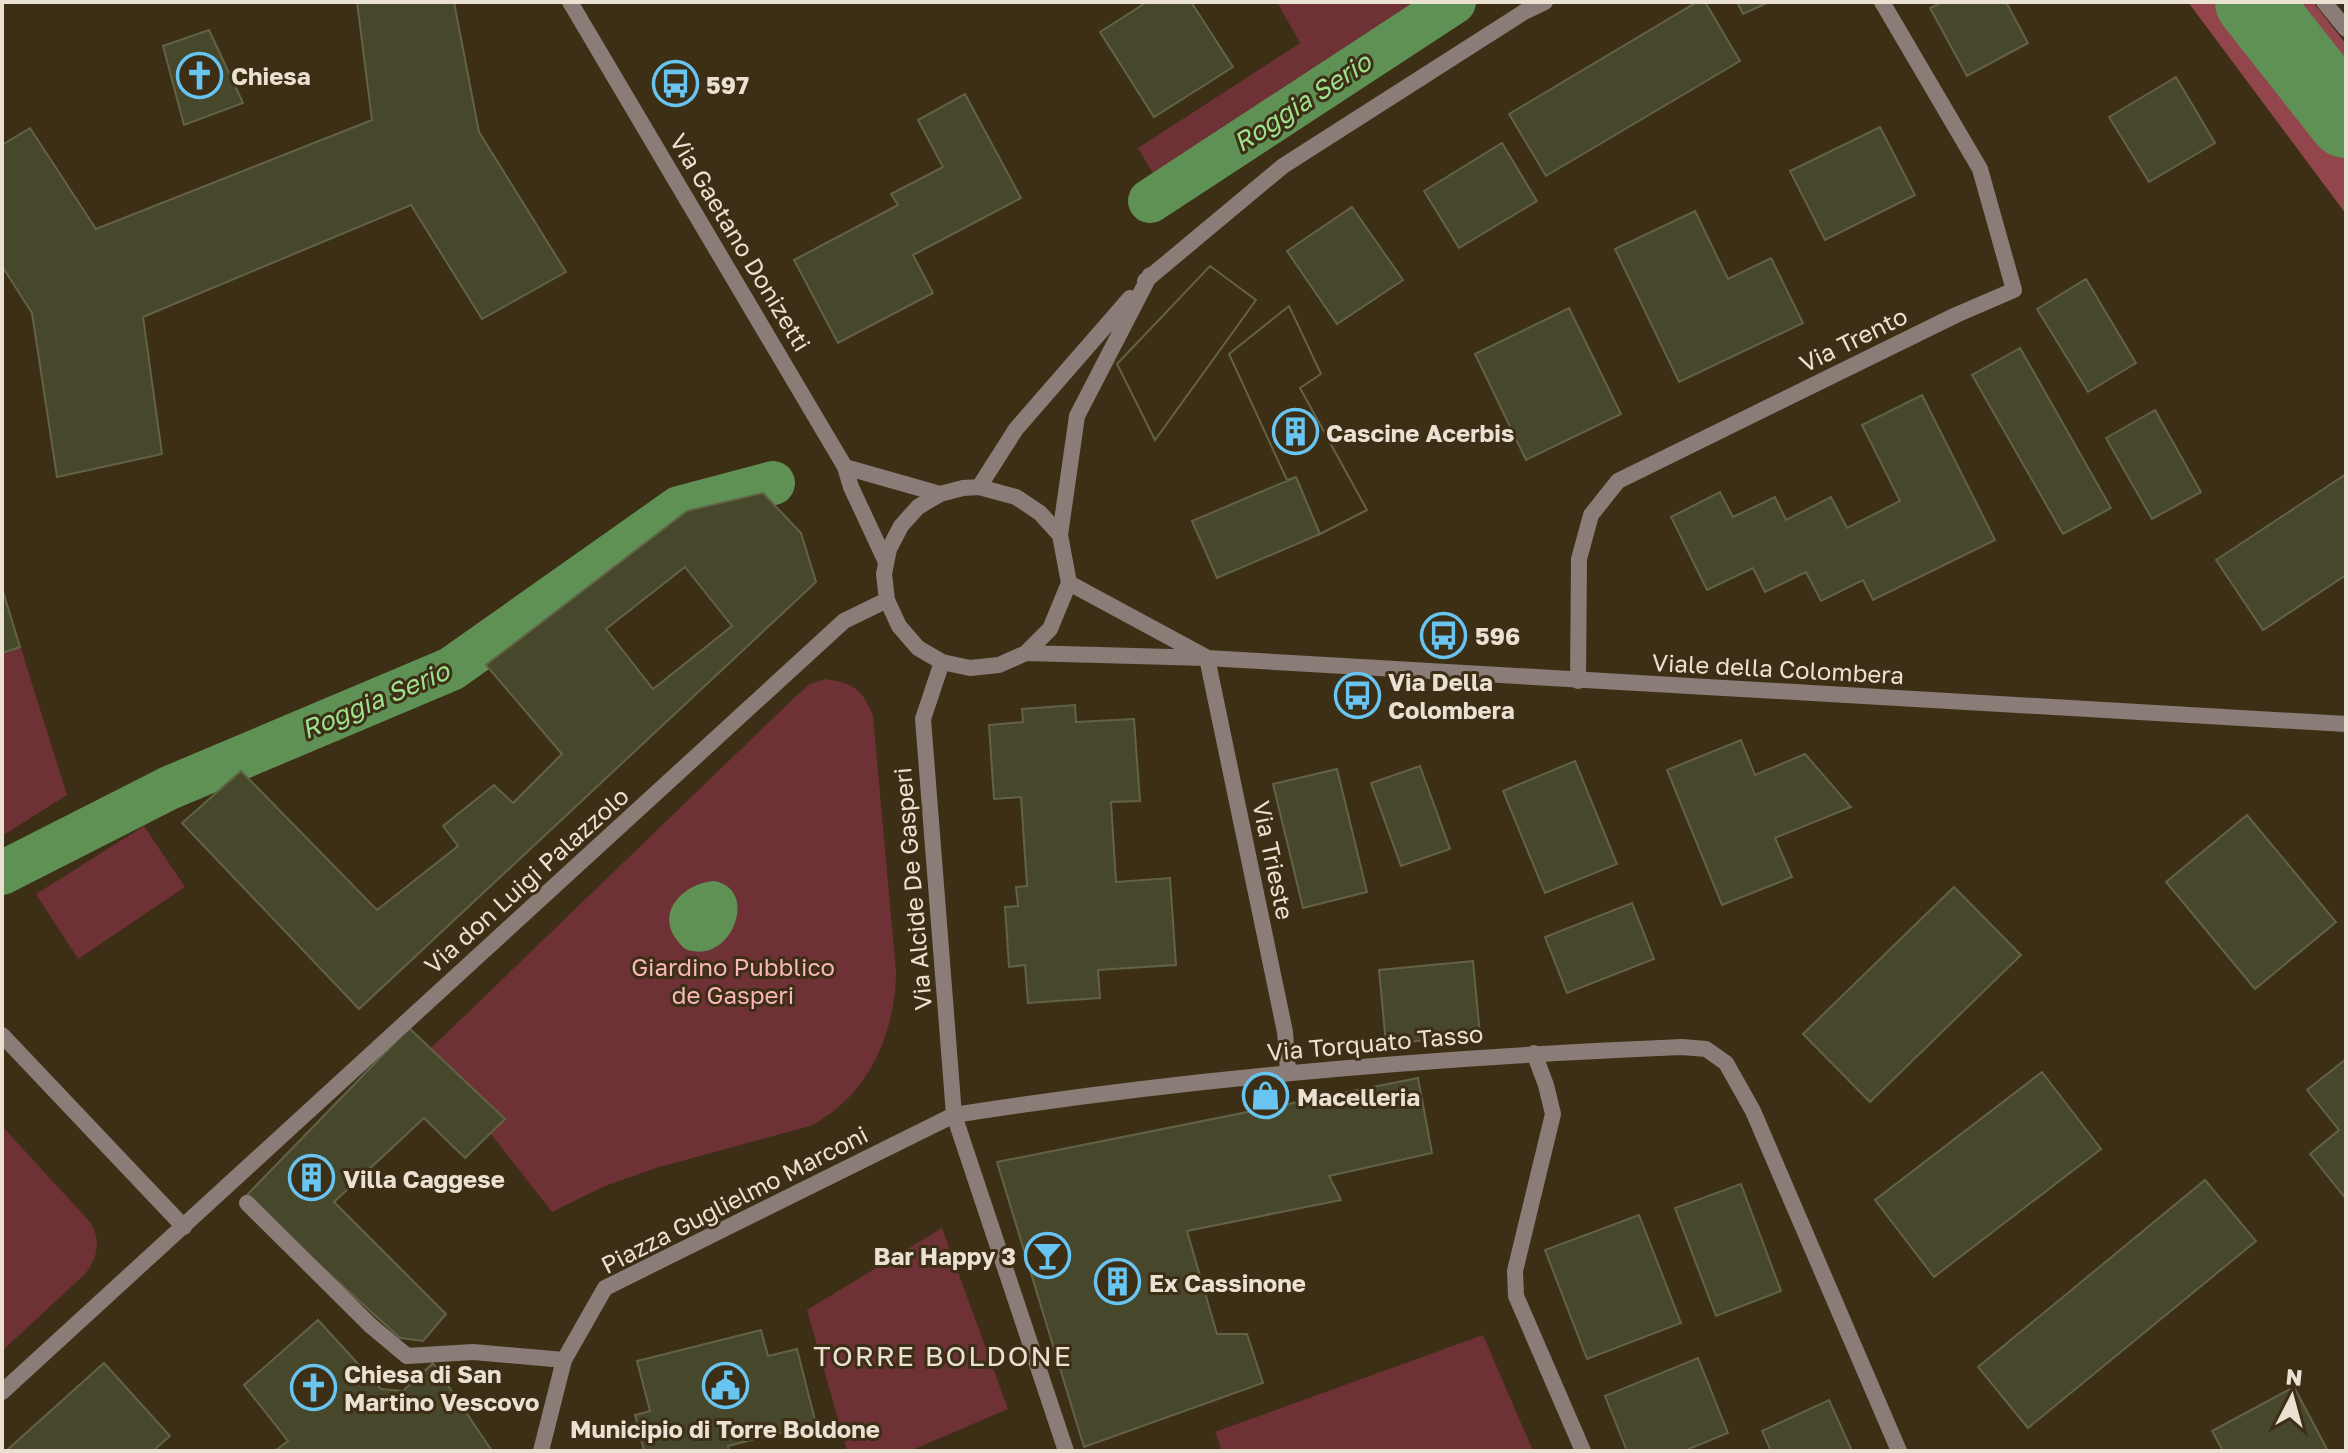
<svg xmlns="http://www.w3.org/2000/svg" width="2348" height="1453" font-family="'Golos Text',sans-serif">
	<style>
		.green { fill: #6d3136 }
		.forest { fill: #92464c }
		.water { fill: #609154 }
		.lines { fill: none; stroke-linecap: round; stroke-linejoin: round }
		.canal { stroke: #609154; stroke-width: 44 }
		.river { stroke: #609154; stroke-width: 76 }
		.building { fill: #47472c; stroke: #626246; stroke-width: 2; fill-rule: evenodd }
		.pedestrian { stroke: #8a7c76; stroke-width: 16 }
		.minor { stroke: #8a7c76; stroke-width: 16 }
		.tertiary { stroke: #8a7c76; stroke-width: 16 }
		.labels { text-anchor: middle; dominant-baseline: central; stroke-width: 6; stroke-linejoin: round; paint-order: stroke }
		.poi-label { font-size: 24px; font-weight: bold; fill: #ebe1d3; stroke: #3d2e16; text-anchor: start }
		.street-label { font-size: 24px; fill: #ebe1d3; stroke: #3d2e16 }
		.park-label { font-size: 24px; fill: #fab6b8; stroke: #3d2e16 }
		.water-label { font-size: 26px; font-style: italic; fill: #9ee28d; stroke: #3d2e16 }
		.quarter-label { font-size: 28px; letter-spacing: 2px; fill: #ebe1d3; stroke: #3d2e16 }
	</style>
	<rect width="100%" height="100%" fill="#3d2e16"/>
	<path class="green" d="M1277,2H1474L1239,154L1171,204L1138,148L1300,43Z
		M2,588L67,795L2,836Z
		M825,679C853,683 863,689 873,716L896,971C896,1033 868,1097 810,1126L656,1168L605,1186L552,1212L427,1052L795,697L810,684Z
		M144,826L185,887L78,959L36,894Z
		M2,1126L91,1223C101,1241 98,1258 85,1274L2,1351Z
		M942,1228L1008,1409L910,1451H847L807,1310Z
		M1483,1335L1533,1451H1222L1215,1432Z"/>
	<path class="forest" d="M2188,2H2313L2346,44V214Z"/>
	<path class="water" d="M714,881C759,889 733,960 692,951C685,950 681,946 677,940C655,911 685,883 714,881Z"/>
	<g class="lines">
		<path class="canal" d="M1150,201L1454,2
			M2,873L169,788L451,669L679,508L773,483"/>
		<path class="river" d="M2253,2L2346,120"/>
	</g>
	<path class="building" d="M357,2H454L479,132L566,272L482,319L411,205L143,317L162,454L57,477L32,313L2,266V145L30,128L96,229L372,120Z
		M1147,2H1191L1233,67L1154,117L1100,32Z
		M1697,2H1705L1740,61L1546,176L1509,114Z
		M1737,2H1769L1743,14Z
		M1942,2H2006L2028,43L1967,76L1930,8Z
		M209,30L243,103L184,125L163,46Z
		M2176,77L2215,143L2149,182L2109,117Z
		M965,94L1021,198L913,255L933,293L838,343L794,260L898,205L891,194L943,167L918,120Z
		M1880,127L1915,195L1825,240L1790,171Z
		M1502,143L1537,201L1459,248L1424,191Z
		M1352,207L1403,280L1337,324L1287,251Z
		M1695,211L1728,279L1771,258L1803,323L1679,382L1615,249Z
		M1210,266L1256,300L1155,440L1117,364Z
		M1210,266L1256,300L1155,440L1117,364Z
		M2086,279L2136,363L2088,392L2037,309Z
		M1289,306L1321,374L1300,388L1367,510L1320,534L1296,477L1287,480L1229,354Z
		M1289,306L1321,374L1300,388L1367,510L1320,534L1296,477L1287,480L1229,354Z
		M1569,308L1621,414L1526,460L1475,354Z
		M2020,348L2111,508L2063,534L1972,375Z
		M1922,395L1995,540L1873,600L1863,580L1821,601L1806,572L1765,592L1753,568L1707,590L1671,517L1720,492L1733,517L1775,497L1786,520L1831,497L1847,528L1900,501L1862,425Z
		M2155,410L2201,492L2152,519L2106,438Z
		M2346,474V575L2263,630L2216,560Z
		M1296,477L1320,534L1217,578L1192,521Z
		M763,493L801,533L816,582L359,1009L182,823L241,771L377,910L458,846L443,826L494,785L513,803L562,754L486,665L687,511ZM685,567L732,626L653,689L606,629Z
		M2,588L20,647L2,653Z
		M1075,705L1076,722L1134,719L1140,801L1111,802L1116,882L1170,878L1176,965L1098,970L1100,998L1028,1003L1025,965L1009,967L1005,907L1018,906L1016,887L1027,886L1021,797L994,799L989,725L1023,722L1022,709Z
		M1741,740L1755,775L1805,754L1851,807L1775,838L1792,877L1722,905L1667,770Z
		M1575,761L1617,864L1545,893L1503,791Z
		M1420,766L1450,849L1401,866L1371,783Z
		M1337,769L1367,892L1303,908L1273,784Z
		M2247,815L2336,922L2255,989L2166,882Z
		M1954,887L2021,955L1870,1102L1803,1034Z
		M1632,903L1654,959L1567,993L1545,937Z
		M1473,961L1480,1035L1386,1044L1379,970Z
		M409,1028L505,1119L465,1158L424,1118L334,1202L446,1314L423,1341L400,1338L245,1197Z
		M2346,1059V1199L2310,1154L2339,1130L2307,1090Z
		M2042,1072L2101,1149L1934,1277L1875,1200Z
		M1418,1078L1432,1153L1329,1176L1341,1200L1187,1231L1217,1334H1247L1263,1383L1084,1447L997,1162Z
		M2205,1180L2256,1241L2028,1428L1978,1367Z
		M1741,1184L1781,1291L1716,1316L1675,1208Z
		M1639,1215L1681,1323L1587,1359L1545,1250Z
		M318,1320L381,1389L403,1391L433,1363L492,1451H275L288,1441L244,1385Z
		M761,1330L768,1356L797,1349L816,1424L728,1446L729,1451H644L635,1415L650,1411L637,1361Z
		M1698,1358L1728,1433L1684,1451H1627L1605,1396Z
		M104,1363L170,1436L153,1451H6Z
		M2294,1387L2328,1451H2223L2212,1431Z
		M1829,1400L1852,1451H1771L1762,1431Z"/>
	<g class="lines">
		<path class="pedestrian" d="M247,1203L370,1325L407,1356L473,1352L564,1360"/>
		<path class="minor" d="M570,2L845,467L851,487L886,562
			M2324,2L2346,29
			M845,467L940,494
			M1207,658L1285,1032L1288,1072
			M1578,681L1579,559L1591,515L1618,481L1956,315L2014,290L1980,169L1882,2
			M2,1035L184,1227
			M1534,1053L1546,1085L1553,1114L1515,1271L1516,1296L1583,1451
			M1066,1451L954,1115C1195,1077 1439,1057 1682,1047L1706,1049L1726,1063L1753,1111L1899,1451"/>
		<path class="tertiary" d="M1145,281L1283,166L1524,12L1545,2
			M979,487L1016,429L1130,298
			M1060,535L1040,513L1016,497L979,487L963,488L940,494L918,507L901,526L889,549L884,574L887,600L899,626L918,648L942,662L970,668L999,665L1026,653L1050,629L1069,583L1060,535L1077,416L1150,275
			M1069,583L1206,657
			M1026,653L1207,658L2346,724
			M2,1392L844,621L887,600
			M541,1451L564,1360L605,1288L954,1115L923,719L942,662"/>
	</g>
	<defs>
		<symbol id="church-ring" viewBox="-11 -11 22 22"><circle r="9.5" fill="#3d2e16" stroke="#68c4f0" stroke-width="1.5"/><path d="M-1.2-6h2.4v3.5h3.3v2.4h-3.3V6h-2.4V-.1h-3.3v-2.4h3.3Z" fill="#68c4f0"/></symbol>
		<symbol id="bus-ring" viewBox="-11 -11 22 22"><circle r="9.5" fill="#3d2e16" stroke="#68c4f0" stroke-width="1.5"/><path d="M-5-6H5V4H4V6H2V4H-2V6H-4V4H-5ZM-3.5-4V0h7V-4ZM-3.5 1.2v1.5H-2V1.2ZM2 1.2v1.5H3.5V1.2Z" fill="#68c4f0"/></symbol>
		<symbol id="building-ring" viewBox="-11 -11 22 22"><circle r="9.5" fill="#3d2e16" stroke="#68c4f0" stroke-width="1.5"/><path d="M-4-6H4V6H1V3H-1V6H-4ZM-2.5-4.3h1.7v1.8h-1.7ZM.8-4.3h1.7v1.8H.8ZM-2.5-1h1.7V.8h-1.7ZM.8-1h1.7V.8H.8Z" fill="#68c4f0"/></symbol>
		<symbol id="shop-ring" viewBox="-11 -11 22 22"><circle r="9.5" fill="#3d2e16" stroke="#68c4f0" stroke-width="1.5"/><path d="M-5-2.5h2.3a2.7 3.5 0 0 1 5.4 0H5L5.5 6h-11ZM-1.5-2.5h3a1.5 2.3 0 0 0-3 0Z" fill="#68c4f0"/></symbol>
		<symbol id="bar-ring" viewBox="-11 -11 22 22"><circle r="9.5" fill="#3d2e16" stroke="#68c4f0" stroke-width="1.5"/><path d="M-6-5H6L.8 .8V4.5H3.5V6h-7V4.5H-.8V.8Z" fill="#68c4f0"/></symbol>
		<symbol id="civic-ring" viewBox="-11 -11 22 22"><circle r="9.5" fill="#3d2e16" stroke="#68c4f0" stroke-width="1.5"/><path d="M-.6-6.5H3V-4.5H.6V-3L4-1V1h2V6H-6V1h2V-1L-.6-3ZM-1.2 2.5V6h2.4V2.5Z" fill="#68c4f0"/></symbol>
	</defs>
	<g fill-rule="evenodd">
		<use href="#church-ring" x="174" y="50" width="51" height="51"/>
		<use href="#bus-ring" x="650" y="58" width="51" height="51"/>
		<use href="#building-ring" x="1270" y="406" width="51" height="51"/>
		<use href="#bus-ring" x="1418" y="610" width="51" height="51"/>
		<use href="#bus-ring" x="1332" y="670" width="51" height="51"/>
		<use href="#shop-ring" x="1240" y="1070" width="51" height="51"/>
		<use href="#building-ring" x="286" y="1152" width="51" height="51"/>
		<use href="#bar-ring" x="1022" y="1230" width="51" height="51"/>
		<use href="#building-ring" x="1092" y="1256" width="51" height="51"/>
		<use href="#civic-ring" x="700" y="1360" width="51" height="51"/>
		<use href="#church-ring" x="288" y="1362" width="51" height="51"/>
	</g>
	<g class="labels">
		<g class="poi-label">
			<text x="231" y="75">Chiesa</text>
			<text x="706" y="84">597</text>
			<text x="1326" y="432">Cascine Acerbis</text>
			<text x="1475" y="635">596</text>
			<text x="1388" y="681">Via Della<tspan x="1388" dy="28">Colombera</tspan></text>
			<text x="1297" y="1096">Macelleria</text>
			<text x="343" y="1178">Villa Caggese</text>
			<text x="1016" y="1255" text-anchor="end">Bar Happy 3</text>
			<text x="1149" y="1282">Ex Cassinone</text>
			<text x="344" y="1373">Chiesa di San<tspan x="344" dy="28">Martino Vescovo</tspan></text>
			<text x="725" y="1428" text-anchor="middle">Municipio di Torre Boldone</text>
		</g>
		<g class="street-label">
			<text transform="translate(741 242) rotate(59)">Via Gaetano Donizetti</text>
			<text transform="translate(1853 339) rotate(-26)">Via Trento</text>
			<text transform="translate(1778 668) rotate(3)">Viale della Colombera</text>
			<text transform="translate(1274 860) rotate(78)">Via Trieste</text>
			<text transform="translate(526 880) rotate(-42)">Via don Luigi Palazzolo</text>
			<text transform="translate(912 889) rotate(-95)">Via Alcide De Gasperi</text>
			<text transform="translate(1375 1042) rotate(-5)">Via Torquato Tasso</text>
			<text transform="translate(734 1199) rotate(-27)">Piazza Guglielmo Marconi</text>
		</g>
		<g class="park-label">
			<text x="733" y="966">Giardino Pubblico<tspan x="733" dy="28">de Gasperi</tspan></text>
		</g>
		<g class="water-label">
			<text transform="translate(1302 102) rotate(-33)">Roggia Serio</text>
			<text transform="translate(375 700) rotate(-23)">Roggia Serio</text>
		</g>
		<g class="quarter-label">
			<text x="943" y="1355">TORRE BOLDONE</text>
		</g>
	</g>
	<rect width="2348" height="1453" fill="none" stroke="#ebe1d3" stroke-width="8"/>
	<g transform="translate(2292 1397) rotate(6)" stroke="#3d2e16" stroke-width="6" paint-order="stroke">
	<path d="M0-6L14 30L0 20L-14 30Z" fill="#ebe1d3"/>
	<text y="-12" font-size="22" font-weight="bold" text-anchor="middle" fill="#ebe1d3">N</text>
	</g>
</svg>
